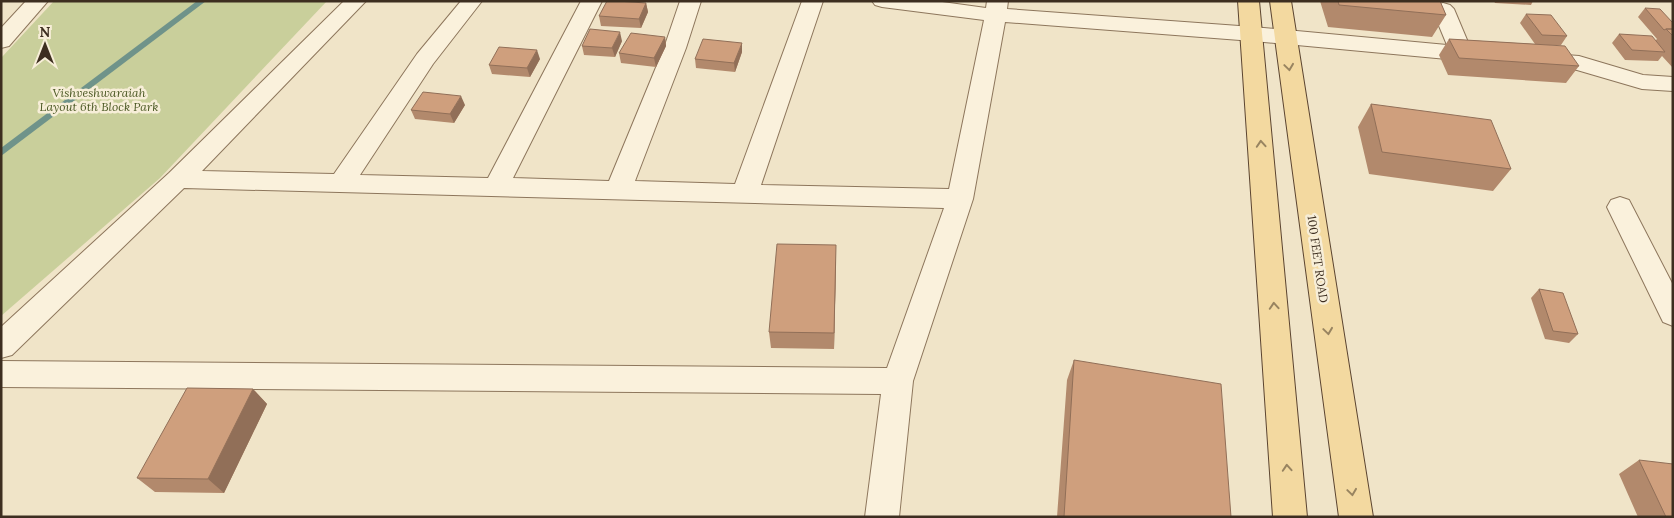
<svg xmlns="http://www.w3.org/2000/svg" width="1674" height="518" font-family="Lora,serif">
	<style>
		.green { fill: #c9cf9b }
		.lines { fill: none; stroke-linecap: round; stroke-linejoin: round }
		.stream { fill: #6f938a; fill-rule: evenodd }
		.minor-casing { stroke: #8d765c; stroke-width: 2 }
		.major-casing { stroke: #5b4430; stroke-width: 2 }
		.minor { fill: #faf1dc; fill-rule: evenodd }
		.major { fill: #f3d9a0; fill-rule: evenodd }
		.wall { fill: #b2896c }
		.shaded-wall { fill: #916f58 }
		.building { fill: #cf9f7d; stroke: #916f58 }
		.oneway { stroke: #988460 }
		.labels { text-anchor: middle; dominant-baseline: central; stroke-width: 5; stroke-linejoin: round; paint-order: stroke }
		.park-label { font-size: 12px; font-style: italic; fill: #4d5a26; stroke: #f7eed8 }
		.street-label { font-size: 12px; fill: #3d2e20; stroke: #f7eed8 }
	</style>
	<rect width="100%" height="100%" fill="#f0e4c8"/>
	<path class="green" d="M54,1H327L160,178L1,316V58Z"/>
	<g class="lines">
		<path class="stream" d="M197,1H206L1,156V148Z"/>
		<defs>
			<path id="minor" d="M26,1H48L9,46L1,48V28Z
				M344,1H366L202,171L334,174L417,54L461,1H482L433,64L360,175L488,178L581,1H602L513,178L609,181L664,48L680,1H701L686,48L635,181L735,184L802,1H823L761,185L949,189L984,20L882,7L875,5L872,1H935L986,8L987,1H1008L1007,9L1253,27L1447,45L1432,9L1436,5L1443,3L1450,5L1454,9L1470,47L1487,50L1490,55L1487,60L1479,62L1253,41L1005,22L973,199L913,381L899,517H865L881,394L1,387V361L887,368L944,208L184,188L12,355L1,358V327L169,173Z
				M1540,53L1579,56L1643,75L1673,77V91L1642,89L1577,70L1532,65L1529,60L1532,55Z
				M1620,197L1629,200L1673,285V326L1663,322L1607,207L1611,200Z"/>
			<path id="major" d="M1238,1H1259L1307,517H1273Z
				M1270,1H1291L1373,517H1339Z"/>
		</defs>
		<use href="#minor" class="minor-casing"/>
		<use href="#major" class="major-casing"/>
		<use href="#minor" class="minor"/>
		<use href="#major" class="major"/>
	</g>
	<path class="wall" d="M1320,1H1440L1446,15L1432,37L1328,27Z
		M1494,1H1533L1531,5L1495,3Z
		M646,3L648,12L641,28L601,26L599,16Z
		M1645,8L1673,23V68L1662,56L1658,61L1625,60L1612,43L1619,34L1656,40L1657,39L1638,17Z
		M1526,14L1567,36L1561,45H1549L1579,66L1566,83L1448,75L1439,55L1449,39L1535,44L1520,23Z
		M665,37L666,46L656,67L621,63L619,53Z
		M622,41L615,57L584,55L582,46Z
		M742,52L735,72L696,68L695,59Z
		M540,59L530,77L492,74L489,65Z
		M1371,104L1511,169L1493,191L1369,174L1358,127Z
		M465,105L454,123L415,119L411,110Z
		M836,261L834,349L771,348L769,332Z
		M1539,289L1578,334L1569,343L1545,339L1531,298Z
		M1074,360L1231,517H1057L1067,380Z
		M253,389L267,404L224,493L155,492L137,478Z
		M1639,460L1673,517H1638L1619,474Z"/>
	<path class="shaded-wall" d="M646,3L648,12L641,28L639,19Z
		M620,32L622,41L615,57L612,48Z
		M665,37L666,46L656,67L654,58Z
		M742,43V52L735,72L734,63Z
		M537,50L540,59L530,77L527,68Z
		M461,96L465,105L454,123L450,114Z
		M836,245V261L834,349V333Z
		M253,389L267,404L224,493L208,479Z"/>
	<path class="building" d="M607,1H617L646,3L639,19L599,16Z
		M1338,1H1440L1446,15L1339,5Z
		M1645,8L1660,9L1673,23V29H1666L1664,30Z
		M1526,14L1551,15L1567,36L1542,35Z
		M590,29L620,32L612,48L582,46Z
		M1666,29H1673V36Z
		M631,33L665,37L654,58L619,53Z
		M1619,34L1652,36L1665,52L1632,50Z
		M703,39L742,43L734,63L695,59Z
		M1449,39L1565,46L1579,66L1459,58Z
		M499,47L537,50L527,68L489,65Z
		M423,92L461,96L450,114L411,110Z
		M1371,104L1491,120L1511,169L1382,152Z
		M777,244L836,245L834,333L769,332Z
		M1539,289L1563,293L1578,334L1553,331Z
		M1074,360L1221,384L1231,517H1064Z
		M187,388L253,389L208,479L137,478Z
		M1639,460L1673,464V517H1666Z"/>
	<defs><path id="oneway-chevron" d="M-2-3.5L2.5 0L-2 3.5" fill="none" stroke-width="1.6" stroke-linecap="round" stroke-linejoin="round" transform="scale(1.25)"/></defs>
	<g class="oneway">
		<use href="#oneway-chevron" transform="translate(1289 67) rotate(82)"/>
		<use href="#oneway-chevron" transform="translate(1261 144) rotate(-94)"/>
		<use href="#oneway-chevron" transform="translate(1274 306) rotate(-94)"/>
		<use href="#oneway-chevron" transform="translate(1328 331) rotate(82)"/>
		<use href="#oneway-chevron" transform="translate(1287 468) rotate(-94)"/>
		<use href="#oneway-chevron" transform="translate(1352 492) rotate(82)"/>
	</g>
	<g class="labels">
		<g class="park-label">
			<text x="99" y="92">Vishveshwaraiah<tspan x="99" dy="14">Layout 6th Block Park</tspan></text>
		</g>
		<g class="street-label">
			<text transform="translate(1318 259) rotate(82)">100 FEET ROAD</text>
		</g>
	</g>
	<rect width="1674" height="518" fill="none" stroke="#3d2e20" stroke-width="5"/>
	<g transform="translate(45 45)" stroke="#f7eed8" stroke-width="4" paint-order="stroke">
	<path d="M0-4L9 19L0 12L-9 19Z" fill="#3d2e20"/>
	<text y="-8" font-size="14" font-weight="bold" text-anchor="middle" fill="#3d2e20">N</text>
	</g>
</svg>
